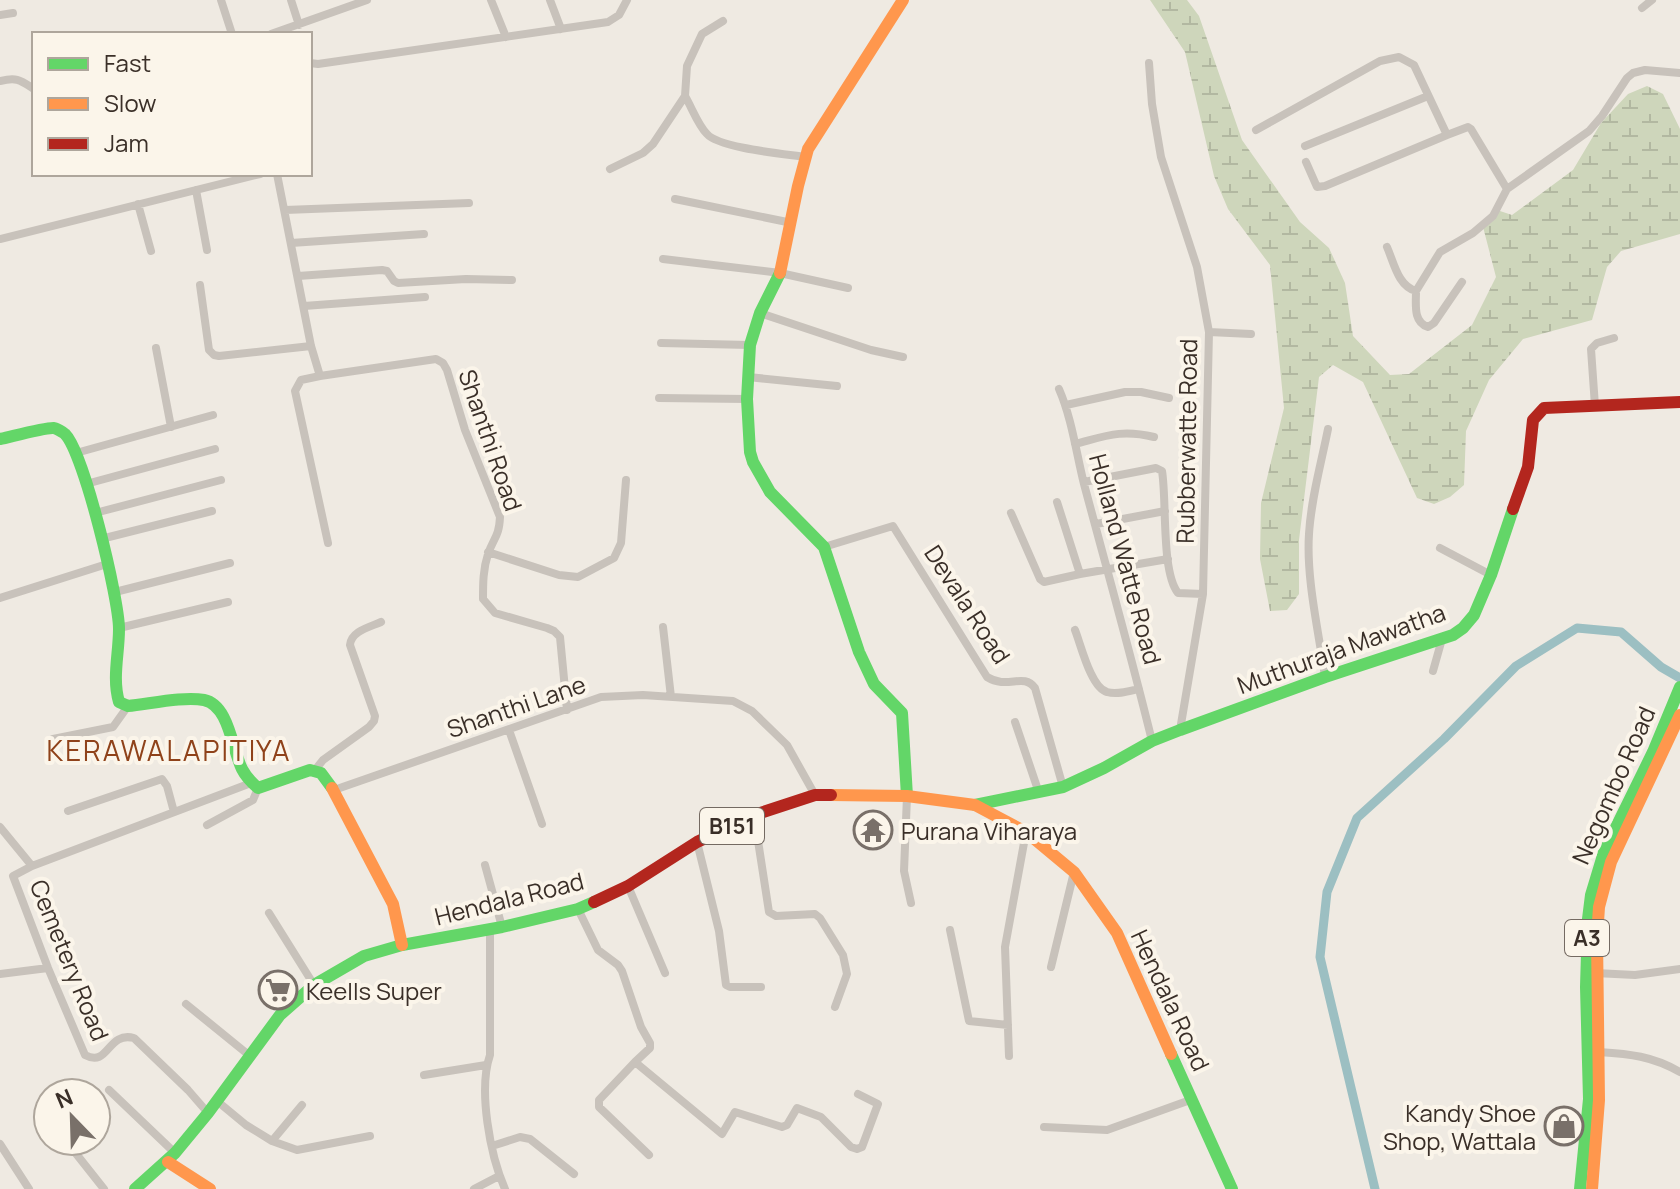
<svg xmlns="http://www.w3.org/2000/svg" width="1680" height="1189" font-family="Manrope,sans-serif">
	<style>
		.wetland { fill: url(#wetland-marsh) }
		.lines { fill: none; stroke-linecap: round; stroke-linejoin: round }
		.canal { stroke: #9cbfc2; stroke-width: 9 }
		.street { stroke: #c8c2bb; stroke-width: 8 }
		.fast { stroke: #63d668; stroke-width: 12 }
		.slow { stroke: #ff974d; stroke-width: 12 }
		.jam { stroke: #b3261e; stroke-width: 12 }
		.labels { text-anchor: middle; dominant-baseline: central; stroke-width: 8; stroke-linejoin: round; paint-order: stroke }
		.shield { fill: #fbf5ea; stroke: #746a62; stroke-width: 2 }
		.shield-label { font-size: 22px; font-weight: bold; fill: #3a2f28 }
		.street-label { font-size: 24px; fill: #3a2f28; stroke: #fbf5ea }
		.poi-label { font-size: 24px; fill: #3a2f28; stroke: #fbf5ea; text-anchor: start }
		.quarter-label { font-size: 28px; letter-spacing: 2px; fill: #8f421a; stroke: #fbf5ea }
	</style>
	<defs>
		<pattern id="wetland-marsh" width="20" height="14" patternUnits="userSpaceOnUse" patternTransform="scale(2)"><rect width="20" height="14" fill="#ced6bb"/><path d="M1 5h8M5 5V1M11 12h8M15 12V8" fill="none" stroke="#b2b8a1"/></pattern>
	</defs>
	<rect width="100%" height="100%" fill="#efeae2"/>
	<path class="wetland" d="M1150,0H1187L1199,16L1242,140L1300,222L1329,248L1345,283L1353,336L1390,375L1409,374L1472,325L1496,277L1482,223L1494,209L1512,215L1573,170L1601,123L1628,94L1647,86L1663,94L1680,129V234L1621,251L1607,267L1592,320L1523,339L1489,380L1466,431L1464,485L1450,497L1434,504L1417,498L1363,382L1333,365L1319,377L1299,540V594L1287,610L1270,611L1260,559L1261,503L1284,408L1270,265L1228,209L1214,176L1185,52Z"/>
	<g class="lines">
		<path class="canal" d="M1375,1189L1320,957L1327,892L1357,818L1444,739L1516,666L1577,628L1621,632L1661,667L1680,678"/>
		<path class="street" d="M221,0L232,34
			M291,0L299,25
			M491,0L506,37
			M550,0L561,29
			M1642,8L1652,0
			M0,15L13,13
			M271,34L367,0
			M310,63L318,64L608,22L619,15L627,0
			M1149,63L1152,104L1161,157L1197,267L1209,332L1203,594L1180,730
			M0,81C17,77 20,80 34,89
			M685,96C692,108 698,125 707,134C719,148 785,154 805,157
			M1256,130L1380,61L1399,57L1414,65L1447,135L1468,127L1471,129L1507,189
			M1305,146L1428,96
			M1306,162L1317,187L1325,186L1447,135
			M610,169L643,153L653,144L685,96L687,66L702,34L723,21
			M277,174L311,346L320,376L436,359L443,363L447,370L465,430L500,517C499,537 494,537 488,554C483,569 483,584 483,599L495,613L547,628L554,631L560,637L567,710
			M196,190L207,250
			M675,199L792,223
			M138,204L151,251
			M285,210L469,203
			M0,239L260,174
			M291,243L424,234
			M1387,247C1394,263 1398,286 1416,291L1440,252L1473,233L1493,216L1507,189L1589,131L1602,116L1627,78L1633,73L1645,70L1680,73
			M663,259L780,273L848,288
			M298,276L382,270L387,271L394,281L398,283L466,279L512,280
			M200,285L209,350L214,355L219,356L311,346
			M1416,291C1416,305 1413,322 1428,327L1434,323L1462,282
			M304,306L425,297
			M760,313L871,350L903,357
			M1209,332L1251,334
			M661,343L750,345
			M156,348L171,427
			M320,376L301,380L295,391L328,543
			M748,377L837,386
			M1059,389C1072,419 1076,452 1084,484C1107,570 1131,655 1152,741
			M659,398L747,399
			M1066,405L1125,392H1141L1169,398
			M1595,406L1591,349L1597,343L1614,338
			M1075,444C1106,436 1121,429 1154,437
			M76,453L213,415
			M1084,482L1156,468L1162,471C1167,500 1161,572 1178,593L1203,594
			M86,484L215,449
			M1057,502L1080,574
			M95,513L221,480
			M1011,513L1040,579L1044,582L1080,574L1168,559
			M1096,524L1165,511
			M101,539L212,511
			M824,547L893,526L987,677C1008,690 1023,672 1035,688L1063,787
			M1440,548L1491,575
			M488,552L559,575L578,577L614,558L621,543L626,480
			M115,592L230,563
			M0,598L107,564
			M663,627L671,697
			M119,628L228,602
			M1075,630C1081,645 1091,688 1107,692C1117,695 1130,691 1139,689
			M1433,671L1442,639
			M1325,677C1319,633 1306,579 1309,534C1311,499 1321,464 1328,429
			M1015,722L1039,793
			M509,730L542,824
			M53,739L113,727L128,706
			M315,770L323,760L369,727L374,721L375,716L350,645C351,631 370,627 381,622
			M334,790L601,697L643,695L733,701L752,711L787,745L815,795
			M907,796L904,871L911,903
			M68,811L162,779L167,786L174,812
			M754,815L769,912L776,916L815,914L820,918L843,955L847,974L835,1007
			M207,825L253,800L258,788
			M0,827L32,866
			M697,842L719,931L726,985L730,987H761
			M485,865L502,927
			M628,886L665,973
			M578,909L598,950L618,965L622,971L641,1027L650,1043V1048L635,1062L722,1134L735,1112L782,1127L787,1125L797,1108L821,1117L851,1147L857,1149L862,1147L878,1104L858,1094
			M269,913L314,985
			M490,930V1055C478,1090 490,1155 505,1189
			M950,930L969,1021L1008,1025
			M1051,967L1074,872
			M1595,973L1635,975L1680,969
			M0,974L48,968
			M186,1004L250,1056
			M1599,1052C1630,1054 1652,1056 1680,1072
			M1009,1056L1005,947L1026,832
			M635,1062L599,1100V1107L649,1155
			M424,1075L486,1065
			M109,1090L175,1153
			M217,1101L246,1125L272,1141L297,1150L370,1136
			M208,1113L188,1090L134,1038C107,1031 109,1068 85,1055L48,968L13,876L32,866L251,783
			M1044,1127L1107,1130L1193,1099
			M66,1141L104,1189
			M272,1141L302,1105
			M0,1144L29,1189
			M492,1146L520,1137L530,1139L574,1174
			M474,1189L499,1176"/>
		<path class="fast" d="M780,273L760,313L750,345L747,399L750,452L753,462L770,492L824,547L859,652L874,684L902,713L907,796
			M0,439C10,437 46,427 54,428C55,428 65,433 65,434C84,453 119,599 119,629C119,654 112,678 119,702L128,706C149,704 184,696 204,700C229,705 232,749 242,769C246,777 251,782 258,788L310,770L321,773L332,788
			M975,805L1063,787L1104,768L1152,741L1180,730L1325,677L1453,635L1463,628L1474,615L1491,575L1513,509
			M1171,1054L1232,1189
			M135,1189L175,1153L208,1113L280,1015L314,985L364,956L402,945L502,927L578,909L594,902
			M1580,1189L1589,1099L1586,987L1588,919L1591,895L1604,852L1653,752L1680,687"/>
		<path class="slow" d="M780,273L798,186L808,149L903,0
			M332,788L393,904L402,945
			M831,795L907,796L975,805L1026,832L1074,872L1117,933L1171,1054
			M168,1162L210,1189
			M1592,1189L1599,1100L1597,937L1599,907L1611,862L1680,715"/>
		<path class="jam" d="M1513,509L1528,467L1533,420L1544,408L1680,402
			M594,902L628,886L697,842L754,815L815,795H831"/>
	</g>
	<defs>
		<symbol id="temple-ring" viewBox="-11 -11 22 22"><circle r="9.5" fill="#fbf5ea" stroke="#797069" stroke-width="1.5"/><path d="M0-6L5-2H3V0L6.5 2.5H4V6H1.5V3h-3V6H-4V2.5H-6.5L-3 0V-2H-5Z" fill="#797069"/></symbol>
		<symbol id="supermarket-ring" viewBox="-11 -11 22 22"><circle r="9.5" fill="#fbf5ea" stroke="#797069" stroke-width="1.5"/><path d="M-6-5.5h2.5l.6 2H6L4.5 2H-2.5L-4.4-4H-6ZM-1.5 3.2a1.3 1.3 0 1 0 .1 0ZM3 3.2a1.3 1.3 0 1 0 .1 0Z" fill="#797069"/></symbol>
		<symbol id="shop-ring" viewBox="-11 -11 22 22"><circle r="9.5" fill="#fbf5ea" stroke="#797069" stroke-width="1.5"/><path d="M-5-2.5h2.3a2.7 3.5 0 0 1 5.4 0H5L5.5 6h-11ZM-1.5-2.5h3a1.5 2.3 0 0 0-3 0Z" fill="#797069"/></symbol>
	</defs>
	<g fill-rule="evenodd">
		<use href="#temple-ring" x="851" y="808" width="44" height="44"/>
		<use href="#supermarket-ring" x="256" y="968" width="44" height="44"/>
		<use href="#shop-ring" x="1542" y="1104" width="44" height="44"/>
	</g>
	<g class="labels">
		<g class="shield">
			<rect x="700" y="808" width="64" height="36" rx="6"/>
			<rect x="1565" y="920" width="44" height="36" rx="6"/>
		</g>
		<g class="shield-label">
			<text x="732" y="826">B151</text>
			<text x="1587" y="938">A3</text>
		</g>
		<g class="street-label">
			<text transform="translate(491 440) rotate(71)">Shanthi Road</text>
			<text transform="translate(1186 441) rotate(-89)">Rubberwatte Road</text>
			<text transform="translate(1126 559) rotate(75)">Holland Watte Road</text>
			<text transform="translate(968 604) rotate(57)">Devala Road</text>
			<text transform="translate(1341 648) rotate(-20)">Muthuraja Mawatha</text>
			<text transform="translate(516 706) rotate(-19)">Shanthi Lane</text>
			<text transform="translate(1613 785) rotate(-66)">Negombo Road</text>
			<text transform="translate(509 898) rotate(-14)">Hendala Road</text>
			<text transform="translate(70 960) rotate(68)">Cemetery Road</text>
			<text transform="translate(1171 1000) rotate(65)">Hendala Road</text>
		</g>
		<g class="poi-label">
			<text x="901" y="830">Purana Viharaya</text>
			<text x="306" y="990">Keells Super</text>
			<text x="1536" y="1112" text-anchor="end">Kandy Shoe<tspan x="1536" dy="28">Shop, Wattala</tspan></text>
		</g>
		<g class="quarter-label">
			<text x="169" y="750">KERAWALAPITIYA</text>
		</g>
	</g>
	<rect x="32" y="32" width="280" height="144" fill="#fbf5ea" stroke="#aea69c" stroke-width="2"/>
	<rect x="48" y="58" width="40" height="12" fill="#63d668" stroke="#aea69c" stroke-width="2"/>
	<text x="104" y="72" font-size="24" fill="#3a2f28">Fast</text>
	<rect x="48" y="98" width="40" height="12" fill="#ff974d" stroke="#aea69c" stroke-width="2"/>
	<text x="104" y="112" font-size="24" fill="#3a2f28">Slow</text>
	<rect x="48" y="138" width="40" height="12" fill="#b3261e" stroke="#aea69c" stroke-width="2"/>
	<text x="104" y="152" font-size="24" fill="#3a2f28">Jam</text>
	<g transform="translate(72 1117) rotate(337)"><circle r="38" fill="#fbf5ea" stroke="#aea69c" stroke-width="2"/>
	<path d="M0-6L14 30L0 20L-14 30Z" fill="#797069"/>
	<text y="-12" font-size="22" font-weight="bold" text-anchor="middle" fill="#3a2f28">N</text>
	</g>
</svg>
